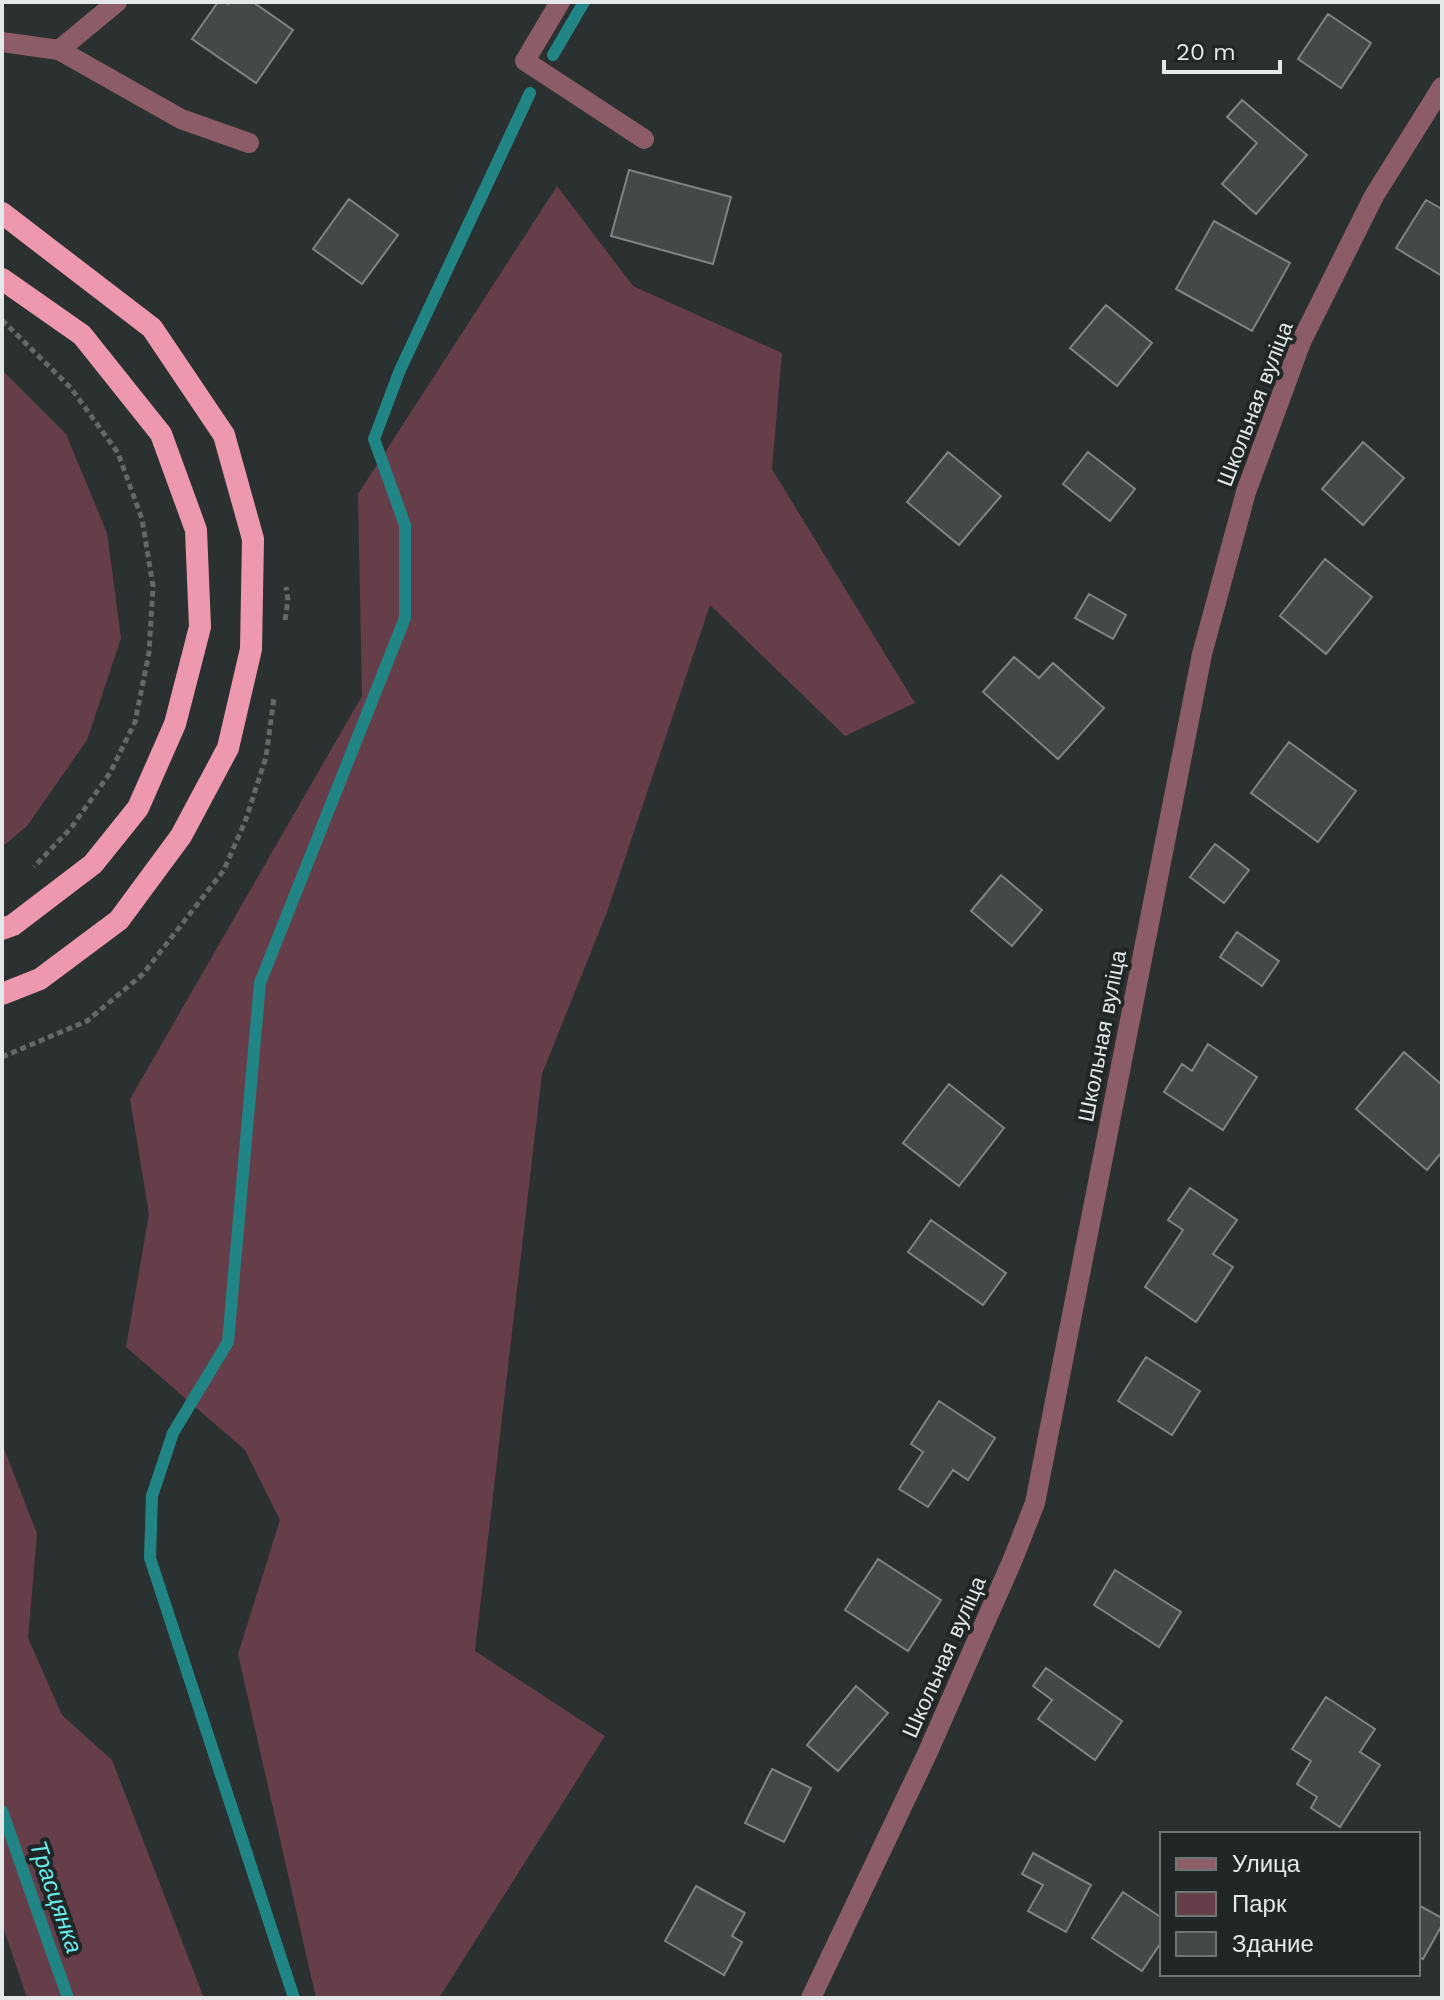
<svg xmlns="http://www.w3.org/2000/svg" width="1444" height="2000" font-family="'Work Sans',sans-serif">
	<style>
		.green { fill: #653e49 }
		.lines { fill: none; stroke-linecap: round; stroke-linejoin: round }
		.stream { stroke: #218485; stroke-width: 12 }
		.building { fill: #434949; stroke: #7e8484; stroke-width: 2 }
		.path { stroke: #636868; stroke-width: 5; stroke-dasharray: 6 4; stroke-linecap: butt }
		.service { stroke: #8d5c69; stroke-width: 20 }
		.minor { stroke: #8d5c69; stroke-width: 20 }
		.trunk { stroke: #ee98af; stroke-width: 22 }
		.labels { text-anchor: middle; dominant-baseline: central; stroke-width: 8; stroke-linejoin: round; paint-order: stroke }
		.street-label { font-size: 22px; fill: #e4e8e8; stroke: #212626 }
		.water-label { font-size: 24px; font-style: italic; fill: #68eeee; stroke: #212626 }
	</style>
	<rect width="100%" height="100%" fill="#2b3030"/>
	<path class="green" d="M557,186L633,286L782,353L772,469L915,703L845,736L710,605L607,912L542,1074L475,1651L605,1736L439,1998H316L238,1654L280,1520L245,1450L126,1347L149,1214L130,1099L362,696L358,494Z
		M2,370L66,434L107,533L121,638L87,740L27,826L2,847Z
		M2,1443L37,1534L28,1638L62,1715L112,1760L204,1998H27L2,1924Z"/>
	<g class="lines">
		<path class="stream" d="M553,55L584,2
			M2,1811L68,1998
			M294,1998L150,1558L152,1496L173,1433L228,1342L260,983L405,618V525L374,439L400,370L530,93"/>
	</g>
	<path class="building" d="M218,2H226L228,4L230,2H253L293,30L256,83L192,39Z
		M1328,14L1371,43L1341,88L1298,59Z
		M1242,100L1307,155L1256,214L1222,184L1257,143L1227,117Z
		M629,170L731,197L713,264L611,236Z
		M349,199L398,235L362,284L313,249Z
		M1426,200L1442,209V276L1396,248Z
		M1214,221L1290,263L1252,331L1176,289Z
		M1106,305L1152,343L1117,386L1070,348Z
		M1363,442L1404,478L1363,525L1322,489Z
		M948,452L1001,496L959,545L907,502Z
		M1088,452L1135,489L1110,521L1063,484Z
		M1325,559L1372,597L1326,654L1280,616Z
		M1089,594L1126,615L1113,639L1075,618Z
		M1014,657L1039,678L1053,663L1104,708L1058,759L983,692Z
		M1289,742L1356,791L1318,842L1251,793Z
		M1215,844L1249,870L1224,903L1190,877Z
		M1001,875L1042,910L1012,946L971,911Z
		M1237,932L1279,961L1262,986L1220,957Z
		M1208,1044L1257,1077L1223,1130L1164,1092L1182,1064L1192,1071Z
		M1404,1052L1442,1085V1152L1427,1170L1356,1109Z
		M949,1084L1004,1128L959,1186L903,1143Z
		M1190,1188L1237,1220L1213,1254L1233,1267L1196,1322L1145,1287L1183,1230L1168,1220Z
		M931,1220L1006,1273L983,1305L908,1252Z
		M1146,1357L1200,1391L1172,1435L1118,1401Z
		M939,1401L995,1438L968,1480L953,1470L928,1507L899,1489L923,1452L911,1444Z
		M878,1559L941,1600L908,1651L845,1610Z
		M1115,1570L1181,1612L1159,1647L1094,1605Z
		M1046,1668L1122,1721L1095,1760L1038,1719L1052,1700L1033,1686Z
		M856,1686L888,1713L838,1771L807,1745Z
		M1326,1697L1375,1729L1360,1752L1380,1765L1340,1827L1311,1808L1317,1797L1297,1784L1311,1761L1292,1749Z
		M772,1769L811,1788L784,1842L745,1823Z
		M1033,1853L1091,1885L1066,1932L1028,1911L1043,1885L1022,1874Z
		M696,1886L745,1913L732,1936L742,1942L724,1975L665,1941Z
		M1123,1892L1162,1918V1941L1142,1971L1092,1938Z
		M1420,1906L1442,1918V1925L1423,1959L1418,1956V1909Z"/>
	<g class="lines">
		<path class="path" d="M2,320L71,388L118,453L142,519L153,586L149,653L135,722L110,773L71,828L34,867
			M285,620L288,600L286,587
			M2,1057L87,1021L143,974L224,870L246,819L266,757L274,698"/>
		<path class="service" d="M560,2L525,61L644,139
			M59,50L181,119L249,143"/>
		<path class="minor" d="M2,42L59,50L117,2
			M811,1998L927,1754L1013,1559L1035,1503L1202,654L1246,492L1301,342L1374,196L1442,87"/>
		<path class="trunk" d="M2,213L152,328L224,435L253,539L251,649L228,748L181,836L119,920L40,979L2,994
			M2,279L82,335L161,434L196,530L200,627L175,724L138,808L93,864L13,925L2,929"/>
	</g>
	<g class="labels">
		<g class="street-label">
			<text transform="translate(1255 404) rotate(-69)">Школьная вуліца</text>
			<text transform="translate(1102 1036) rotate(-79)">Школьная вуліца</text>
			<text transform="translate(944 1657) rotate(-66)">Школьная вуліца</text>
		</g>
		<g class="water-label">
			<text transform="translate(56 1897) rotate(71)">Трасцянка</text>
		</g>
	</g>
	<rect width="1444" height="2000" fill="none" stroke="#e4e8e8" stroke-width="8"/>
	<rect x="1160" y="1832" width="260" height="144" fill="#212626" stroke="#6f7474" stroke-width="2"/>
	<rect x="1176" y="1858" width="40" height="12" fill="#8d5c69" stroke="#6f7474" stroke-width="2"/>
	<text x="1232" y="1872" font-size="24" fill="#e4e8e8">Улица</text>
	<rect x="1176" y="1892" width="40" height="24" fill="#653e49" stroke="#6f7474" stroke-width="2"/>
	<text x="1232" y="1912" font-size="24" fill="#e4e8e8">Парк</text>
	<rect x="1176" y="1932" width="40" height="24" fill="#434949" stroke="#6f7474" stroke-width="2"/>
	<text x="1232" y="1952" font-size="24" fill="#e4e8e8">Здание</text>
	<path d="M1164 60v12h116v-12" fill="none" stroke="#e4e8e8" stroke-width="4"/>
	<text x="1176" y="60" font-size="24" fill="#e4e8e8" stroke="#212626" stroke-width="6" paint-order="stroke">20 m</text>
</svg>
